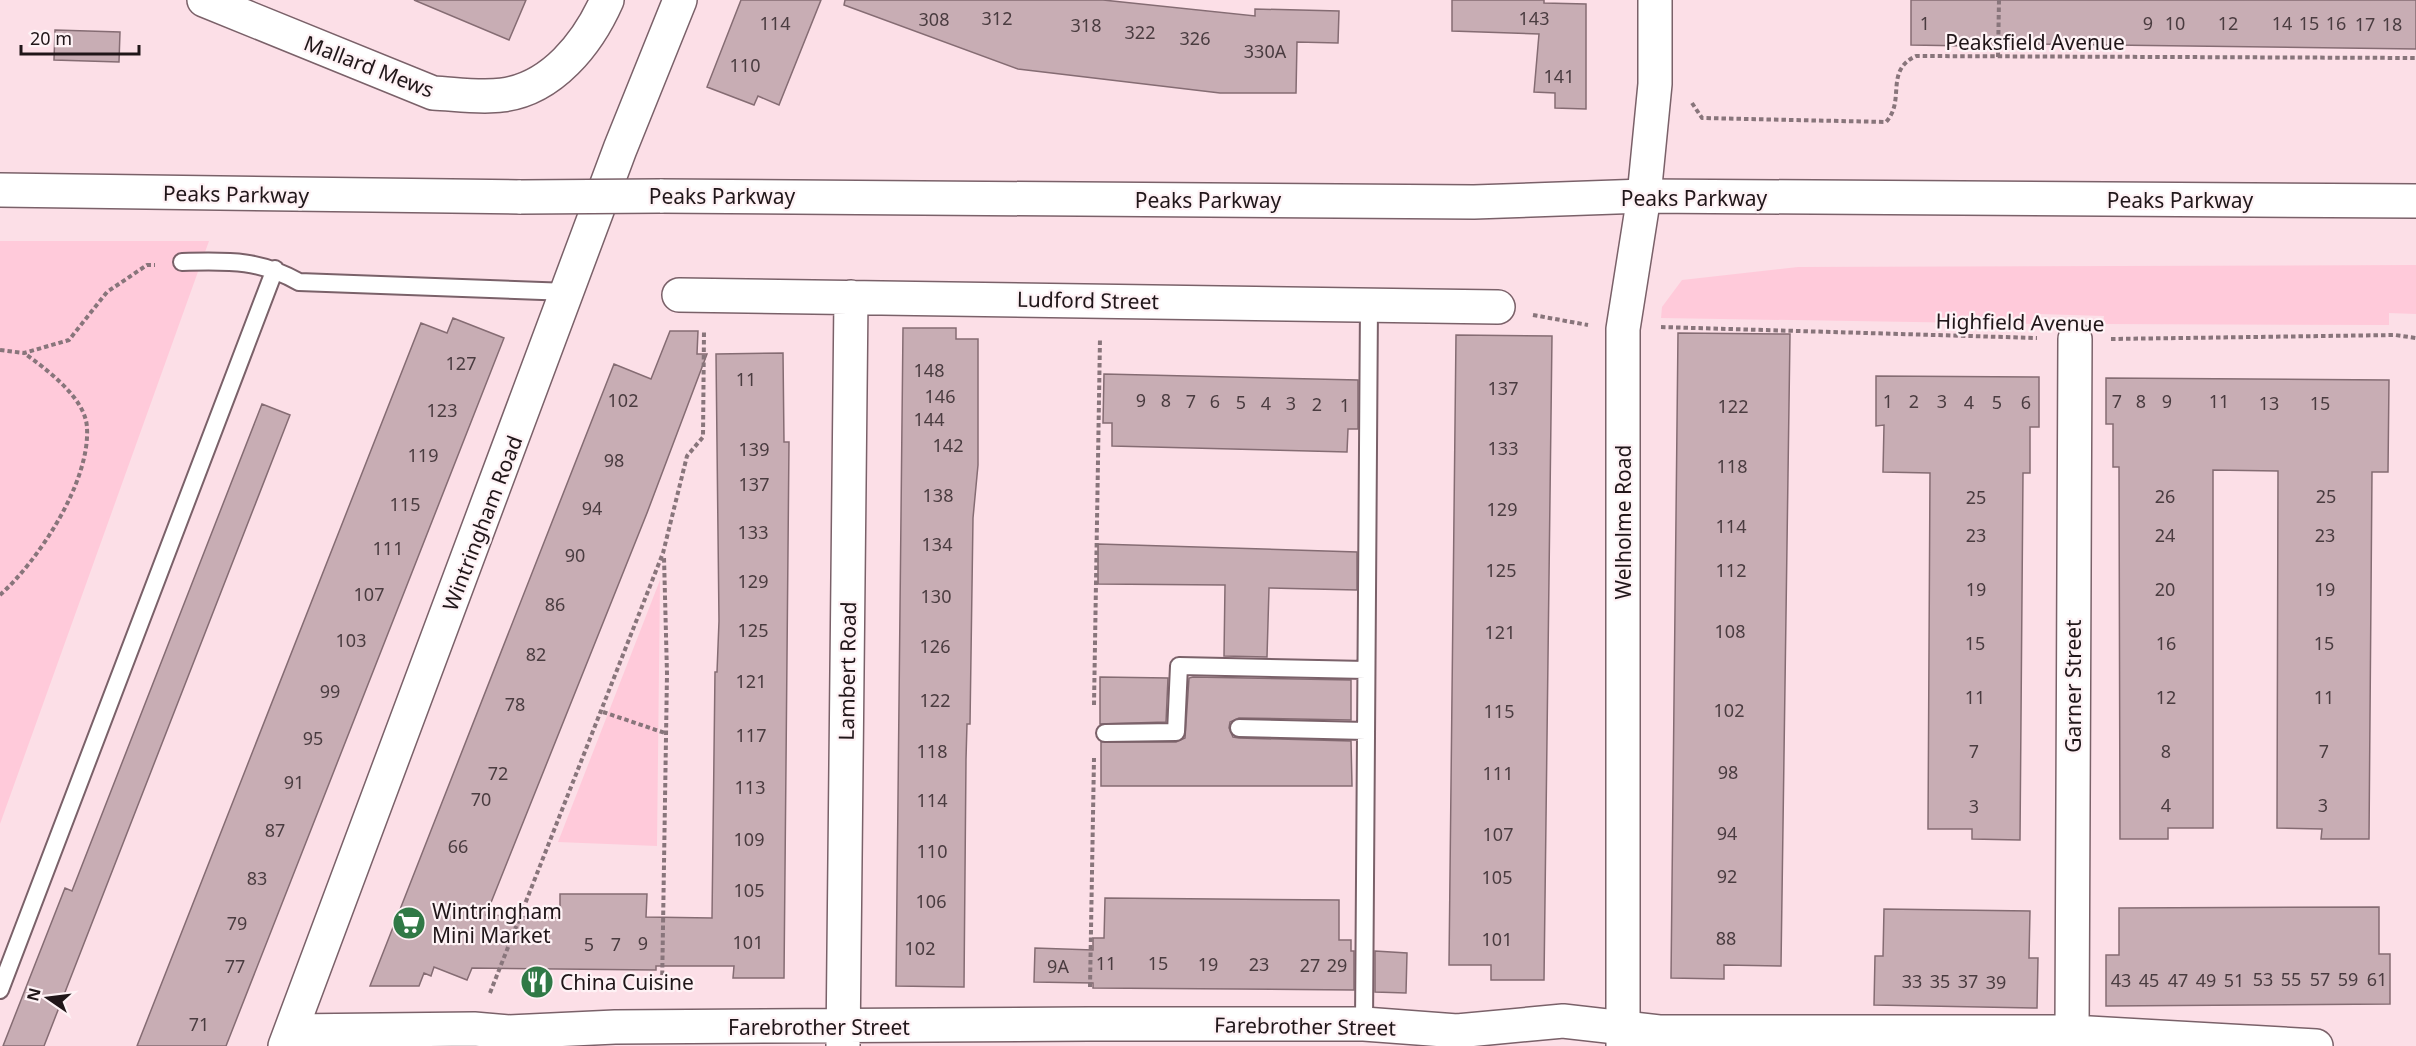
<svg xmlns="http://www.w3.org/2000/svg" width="2416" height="1046" font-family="'Noto Sans',sans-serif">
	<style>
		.green { fill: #ffcada }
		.building { fill: #c8adb4; stroke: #856c73; stroke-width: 1.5 }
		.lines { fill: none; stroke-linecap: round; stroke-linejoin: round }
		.service-casing { stroke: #7a6169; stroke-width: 20 }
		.minor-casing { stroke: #7a6169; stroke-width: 36 }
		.secondary-casing { stroke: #7a6169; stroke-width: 36 }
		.trunk-casing { stroke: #7a6169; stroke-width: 36 }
		.path { stroke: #88757b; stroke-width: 4; stroke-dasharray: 4.5 3; stroke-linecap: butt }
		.service { stroke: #fff; stroke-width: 16 }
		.minor { stroke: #fff; stroke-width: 33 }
		.secondary { stroke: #fff; stroke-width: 33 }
		.trunk { stroke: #fff; stroke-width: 33 }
		.trunk-bridge-casing { stroke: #7a6169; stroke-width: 36; stroke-linecap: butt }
		.trunk-bridge { stroke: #fff; stroke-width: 33 }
		.labels { text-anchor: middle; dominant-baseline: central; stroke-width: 4.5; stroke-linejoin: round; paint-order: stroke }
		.number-label { font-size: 18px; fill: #4a3c40 }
		.street-label { font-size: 21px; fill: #201619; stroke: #fef2f5 }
		.poi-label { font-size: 21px; fill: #201619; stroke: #fef2f5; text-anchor: start }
	</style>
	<rect width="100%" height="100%" fill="#fcdfe7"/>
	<path class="green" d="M0,241H209L0,824Z
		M2416,265V314L2389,313V325L2103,324L2104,316L2038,314V324L1661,318L1662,307L1682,280L1798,267Z
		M660,580L657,846L558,842Z"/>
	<path class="building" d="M414,0H526L509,40Z
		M741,0H821L779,105L758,96L754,105L707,87Z
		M845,0H1103L1255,16V9L1339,11L1338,43L1297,42L1296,93H1220L1018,69L844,5Z
		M1452,0H1544V3L1586,4V109L1555,108V93L1534,92L1539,34L1452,31Z
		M1911,0H2416V49L2028,44V47L1911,45Z
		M55,30L120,32L119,62L54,60Z
		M453,318L504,338L226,1046H137L421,323L447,333Z
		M903,328H956V339H978V465L973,518L970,724H967L966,759L964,987L896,986Z
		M670,331H698L697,354H707L647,513L486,915L560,918V894H647L646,917L712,918L715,672H717L719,621L716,354L783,353L784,442H789L784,978H733L734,966H656V970L472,968L467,980L434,967L431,976L424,973L419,986H370L614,364L651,379Z
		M1678,333L1790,334L1781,966L1724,965V979L1671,978Z
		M1456,335L1552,336L1544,980H1491V965H1449Z
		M1104,374L1358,380V429H1348L1347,452L1112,446V423H1103Z
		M1876,376L2039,377V427H2030V473H2023L2020,840L1972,839V829H1928L1930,473L1883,472L1884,425L1876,426Z
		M2106,378L2389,380L2388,472H2372L2369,839H2321L2322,829L2277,828L2278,471L2213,470V828H2168V839H2120L2119,467H2113V424H2106Z
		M262,404L290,415L44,1046H3L65,888L72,891Z
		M1098,544L1357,552V590L1269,588L1267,657L1224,656L1225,585L1098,584Z
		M1100,677L1168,678L1166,722L1100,724Z
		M1193,677L1351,680V720L1239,718L1230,722L1229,728L1233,737L1239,738L1351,741L1352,786H1101V742H1176L1185,738L1189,678Z
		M1105,898L1339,900V940H1351V951H1354V990L1093,988V983L1034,982L1035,948L1093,950V938H1104Z
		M2379,907V954H2390V1004L2106,1006V955H2119V908Z
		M1884,909L2030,911L2029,958H2038L2037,1008L1874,1005L1875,956H1883Z
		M1375,951L1407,953L1406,993L1375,992Z"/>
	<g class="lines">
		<defs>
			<path id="service" d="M182,262C228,261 258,259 299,282L569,292
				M1239,728L1366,731
				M1105,733L1176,732L1179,666L1366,670
				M0,990L275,269
				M1364,1024L1369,304"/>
			<path id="minor" d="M204,0L433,93C455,94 480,98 502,95C552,89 588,43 607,0
				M679,295L1498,307
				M291,1031L474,1029L509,1032L615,1027L1089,1024H1364L1457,1031L1563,1021L1659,1032H2072L2316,1046
				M2072,1032L2075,339
				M285,1046L620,149L680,0
				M843,1046L851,297"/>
			<path id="secondary" d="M1623,1046V329L1644,196L1655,84V0"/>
			<path id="trunk" d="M0,190L521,197
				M660,196L1474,202L1644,196L2416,201"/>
		</defs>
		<use href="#service" class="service-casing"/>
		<use href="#minor" class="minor-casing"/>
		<use href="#secondary" class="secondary-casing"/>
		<use href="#trunk" class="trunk-casing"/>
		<path class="path" d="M1998,57L1999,0
			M1692,103L1702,118L1886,122C1906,100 1884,71 1916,56L2416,58
			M1533,315L1588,325
			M1661,327L2037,338
			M2111,339L2395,335L2416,338
			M0,350L24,353L69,340L107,292L147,265H155
			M0,595C39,560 90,482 87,428C86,398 46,369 24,353
			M1094,705L1100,338
			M603,712L665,733
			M1090,987L1094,758
			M662,990L667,674L664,557
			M490,993L663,553L687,456L703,437L704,331"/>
		<use href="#service" class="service"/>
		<use href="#minor" class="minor"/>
		<use href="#secondary" class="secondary"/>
		<use href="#trunk" class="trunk"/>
		<defs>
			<path id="trunk-bridge" d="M521,197L660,196"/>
		</defs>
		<use href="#trunk-bridge" class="trunk-bridge-casing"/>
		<use href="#trunk-bridge" class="trunk-bridge"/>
	</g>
	<defs>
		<symbol id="supermarket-disc" viewBox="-11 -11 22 22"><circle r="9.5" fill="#307946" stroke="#fef2f5"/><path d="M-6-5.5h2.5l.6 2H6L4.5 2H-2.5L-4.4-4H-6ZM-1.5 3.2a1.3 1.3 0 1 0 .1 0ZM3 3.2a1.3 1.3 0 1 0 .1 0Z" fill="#fff"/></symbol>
		<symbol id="restaurant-disc" viewBox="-11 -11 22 22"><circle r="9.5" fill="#307946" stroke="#fef2f5"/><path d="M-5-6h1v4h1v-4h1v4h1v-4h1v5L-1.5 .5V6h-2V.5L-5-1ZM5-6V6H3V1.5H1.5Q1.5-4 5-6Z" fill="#fff"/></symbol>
	</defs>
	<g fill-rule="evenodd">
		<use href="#supermarket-disc" x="390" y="904" width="38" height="38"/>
		<use href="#restaurant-disc" x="518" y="963" width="38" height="38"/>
	</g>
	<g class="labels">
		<g class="number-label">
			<text x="997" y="18">312</text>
			<text x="1534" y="18">143</text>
			<text x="934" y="19">308</text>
			<text x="775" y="23">114</text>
			<text x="1925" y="23">1</text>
			<text x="2148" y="23">9</text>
			<text x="2175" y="23">10</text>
			<text x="2228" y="23">12</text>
			<text x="2282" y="23">14</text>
			<text x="2309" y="23">15</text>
			<text x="2336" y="23">16</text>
			<text x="2365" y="24">17</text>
			<text x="2392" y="24">18</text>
			<text x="1086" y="25">318</text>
			<text x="1140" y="32">322</text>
			<text x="1195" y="38">326</text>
			<text x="1265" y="51">330A</text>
			<text x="745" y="65">110</text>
			<text x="1559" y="76">141</text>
			<text x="461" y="363">127</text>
			<text x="929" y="370">148</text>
			<text x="746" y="379">11</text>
			<text x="1503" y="388">137</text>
			<text x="940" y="396">146</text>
			<text x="623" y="400">102</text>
			<text x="1141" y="400">9</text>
			<text x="1166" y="400">8</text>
			<text x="1191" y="401">7</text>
			<text x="1215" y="401">6</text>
			<text x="1888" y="401">1</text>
			<text x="1914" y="401">2</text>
			<text x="1942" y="401">3</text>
			<text x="2117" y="401">7</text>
			<text x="2141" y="401">8</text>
			<text x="2167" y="401">9</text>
			<text x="2219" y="401">11</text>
			<text x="1241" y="402">5</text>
			<text x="1969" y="402">4</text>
			<text x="1997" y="402">5</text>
			<text x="2026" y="402">6</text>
			<text x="1266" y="403">4</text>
			<text x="1291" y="403">3</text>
			<text x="2269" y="403">13</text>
			<text x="2320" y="403">15</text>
			<text x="1317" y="404">2</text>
			<text x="1345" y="405">1</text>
			<text x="1733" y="406">122</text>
			<text x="442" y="410">123</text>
			<text x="929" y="419">144</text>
			<text x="948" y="445">142</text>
			<text x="1503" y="448">133</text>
			<text x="754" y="449">139</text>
			<text x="423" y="455">119</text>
			<text x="614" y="460">98</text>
			<text x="1732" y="466">118</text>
			<text x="754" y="484">137</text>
			<text x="938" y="495">138</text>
			<text x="2165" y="496">26</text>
			<text x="2326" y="496">25</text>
			<text x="1976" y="497">25</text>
			<text x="405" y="504">115</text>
			<text x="592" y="508">94</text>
			<text x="1502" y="509">129</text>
			<text x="1731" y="526">114</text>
			<text x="753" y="532">133</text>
			<text x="1976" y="535">23</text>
			<text x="2165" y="535">24</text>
			<text x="2325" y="535">23</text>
			<text x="937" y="544">134</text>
			<text x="388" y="548">111</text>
			<text x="575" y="555">90</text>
			<text x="1501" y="570">125</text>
			<text x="1731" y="570">112</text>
			<text x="753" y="581">129</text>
			<text x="1976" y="589">19</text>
			<text x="2165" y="589">20</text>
			<text x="2325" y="589">19</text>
			<text x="369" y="594">107</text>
			<text x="936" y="596">130</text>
			<text x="555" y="604">86</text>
			<text x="753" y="630">125</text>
			<text x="1730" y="631">108</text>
			<text x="1500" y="632">121</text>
			<text x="351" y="640">103</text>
			<text x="1975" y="643">15</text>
			<text x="2166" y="643">16</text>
			<text x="2324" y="643">15</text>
			<text x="935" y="646">126</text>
			<text x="536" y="654">82</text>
			<text x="751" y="681">121</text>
			<text x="330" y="691">99</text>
			<text x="1975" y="697">11</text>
			<text x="2166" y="697">12</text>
			<text x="2324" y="697">11</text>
			<text x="935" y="700">122</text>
			<text x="515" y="704">78</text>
			<text x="1729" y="710">102</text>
			<text x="1499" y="711">115</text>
			<text x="751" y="735">117</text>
			<text x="313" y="738">95</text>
			<text x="932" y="751">118</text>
			<text x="1974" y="751">7</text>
			<text x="2166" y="751">8</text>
			<text x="2324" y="751">7</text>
			<text x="1728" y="772">98</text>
			<text x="498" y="773">72</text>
			<text x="1498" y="773">111</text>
			<text x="294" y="782">91</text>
			<text x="750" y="787">113</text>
			<text x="481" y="799">70</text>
			<text x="932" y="800">114</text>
			<text x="2166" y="805">4</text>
			<text x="2323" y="805">3</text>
			<text x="1974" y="806">3</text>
			<text x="275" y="830">87</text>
			<text x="1727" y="833">94</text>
			<text x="1498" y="834">107</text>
			<text x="749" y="839">109</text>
			<text x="458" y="846">66</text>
			<text x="932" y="851">110</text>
			<text x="1727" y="876">92</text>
			<text x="1497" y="877">105</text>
			<text x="257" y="878">83</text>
			<text x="749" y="890">105</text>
			<text x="931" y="901">106</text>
			<text x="237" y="923">79</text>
			<text x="1726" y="938">88</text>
			<text x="1497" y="939">101</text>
			<text x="748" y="942">101</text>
			<text x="643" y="943">9</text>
			<text x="589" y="944">5</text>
			<text x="616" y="944">7</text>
			<text x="920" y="948">102</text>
			<text x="1106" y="963">11</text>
			<text x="1158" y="963">15</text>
			<text x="1208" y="964">19</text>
			<text x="1259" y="964">23</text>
			<text x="1310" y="965">27</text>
			<text x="1337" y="965">29</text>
			<text x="235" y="966">77</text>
			<text x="1058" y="966">9A</text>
			<text x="2263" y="979">53</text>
			<text x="2291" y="979">55</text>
			<text x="2320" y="979">57</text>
			<text x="2348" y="979">59</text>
			<text x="2377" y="979">61</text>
			<text x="2121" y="980">43</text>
			<text x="2149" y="980">45</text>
			<text x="2178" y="980">47</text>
			<text x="2206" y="980">49</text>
			<text x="2234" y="980">51</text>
			<text x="1912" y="981">33</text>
			<text x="1940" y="981">35</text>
			<text x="1968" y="981">37</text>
			<text x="1996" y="982">39</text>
			<text x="199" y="1024">71</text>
		</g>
		<g class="street-label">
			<text x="2035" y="42">Peaksfield Avenue</text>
			<text transform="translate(369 66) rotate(21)">Mallard Mews</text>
			<text transform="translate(236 194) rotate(1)">Peaks Parkway</text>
			<text x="722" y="196">Peaks Parkway</text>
			<text x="1694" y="198">Peaks Parkway</text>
			<text x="1208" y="200">Peaks Parkway</text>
			<text x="2180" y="200">Peaks Parkway</text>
			<text transform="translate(1088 300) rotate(1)">Ludford Street</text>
			<text transform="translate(2020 322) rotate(1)">Highfield Avenue</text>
			<text transform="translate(1623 522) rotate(-90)">Welholme Road</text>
			<text transform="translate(482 523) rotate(-69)">Wintringham Road</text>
			<text transform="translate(847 671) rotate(-89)">Lambert Road</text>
			<text transform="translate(2073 686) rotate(-90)">Garner Street</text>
			<text transform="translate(1305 1026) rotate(1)">Farebrother Street</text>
			<text x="819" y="1027">Farebrother Street</text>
		</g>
		<g class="poi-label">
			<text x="432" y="911">Wintringham<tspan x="432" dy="24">Mini Market</tspan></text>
			<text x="560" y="982">China Cuisine</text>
		</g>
	</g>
	<g transform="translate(48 998) rotate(284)" stroke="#fef2f5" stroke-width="4.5" paint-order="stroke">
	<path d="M0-4.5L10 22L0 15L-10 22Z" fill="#201619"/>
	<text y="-9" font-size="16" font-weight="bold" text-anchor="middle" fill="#201619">N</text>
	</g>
	<path d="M21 45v9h118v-9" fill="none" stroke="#201619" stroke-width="3"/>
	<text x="30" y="45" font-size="18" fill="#201619" stroke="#fef2f5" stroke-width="4.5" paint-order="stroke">20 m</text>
</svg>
